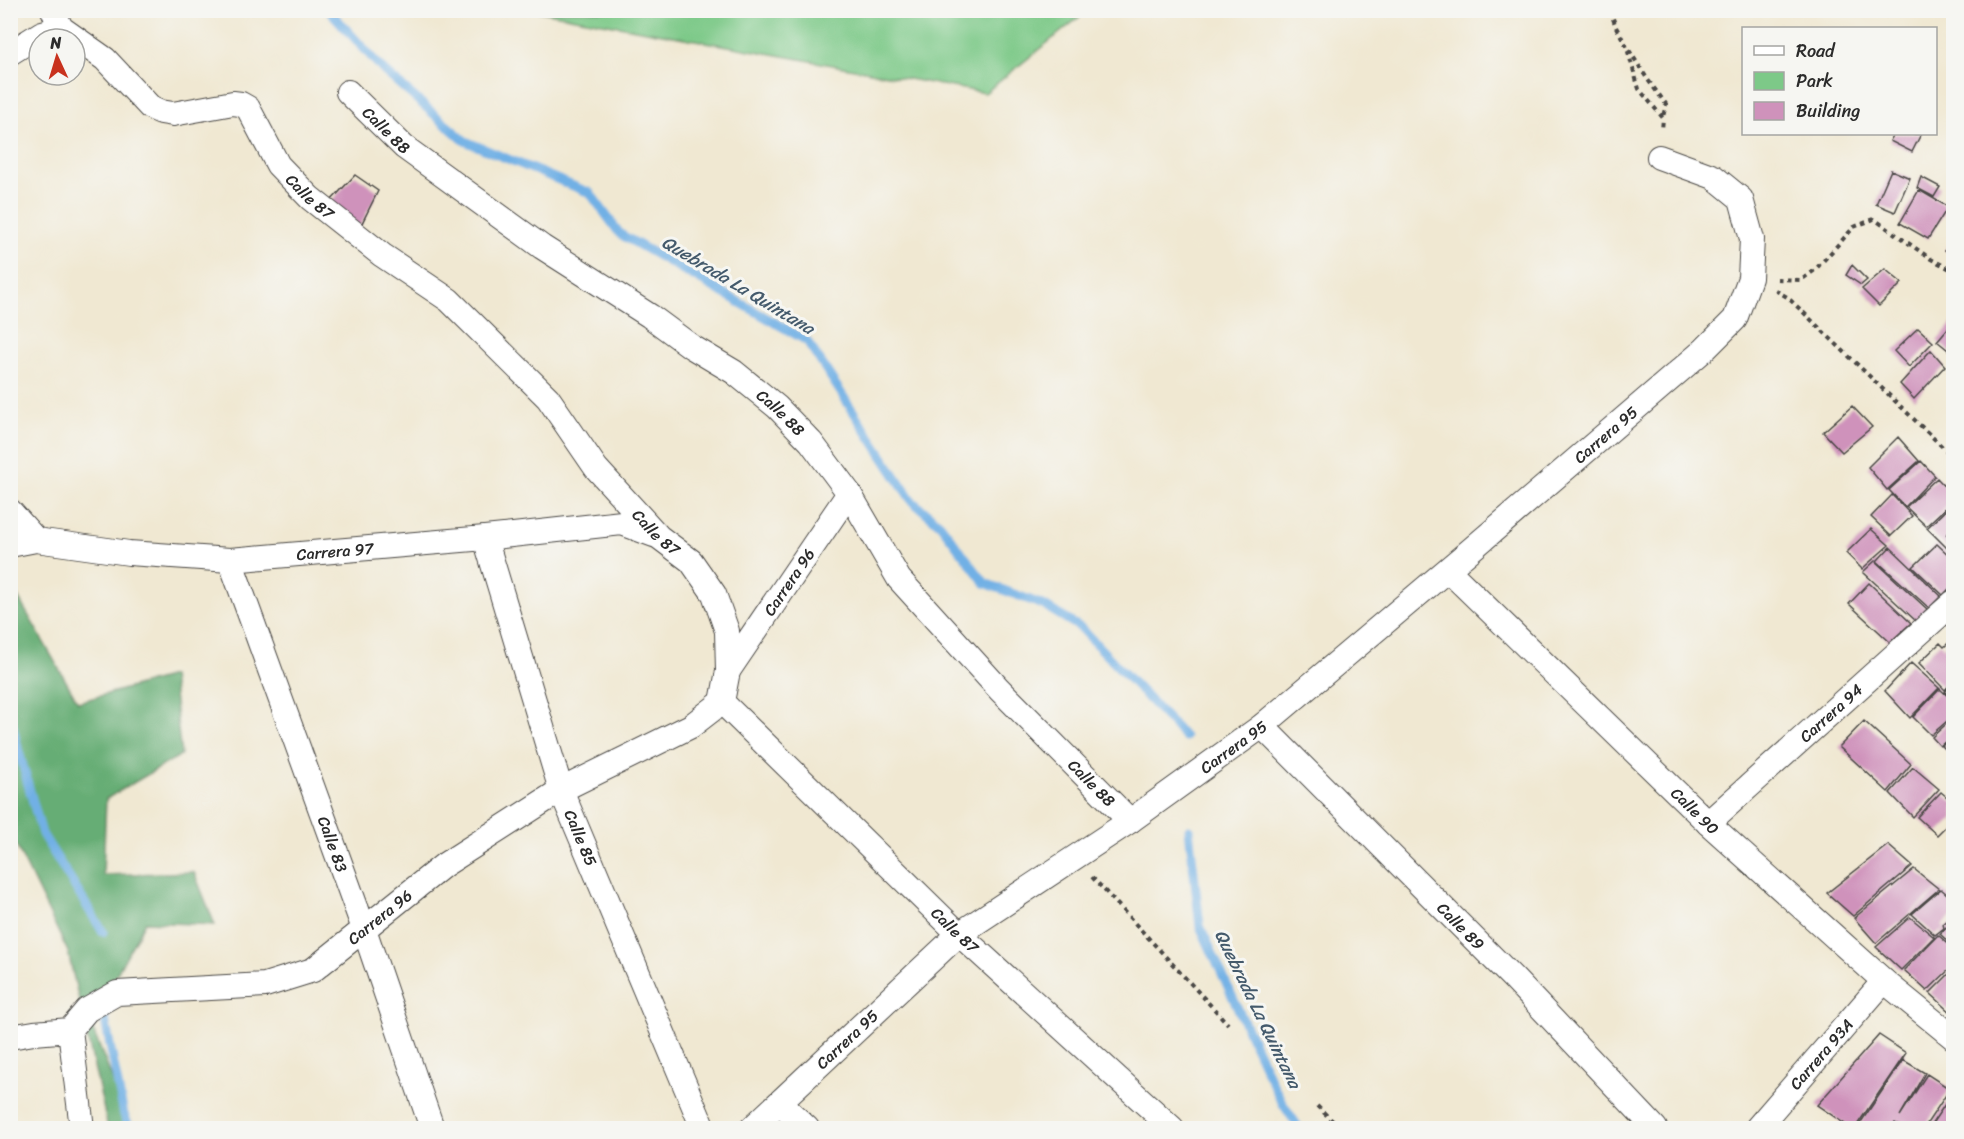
<svg xmlns="http://www.w3.org/2000/svg" width="1964" height="1139" font-family="Sriracha,sans-serif">
	<style>
		.green { fill: #7dc988; stroke: #547a5a; stroke-width: 1.5 }
		.forest { fill: #66ad74; stroke: #486c50; stroke-width: 1.5 }
		.lines { fill: none; stroke-linecap: round; stroke-linejoin: round }
		.stream { stroke: #71b0e5; stroke-width: 9 }
		.building { fill: #cf92bb }
		.street-casing { stroke: #494744; stroke-width: 26 }
		.path { stroke: #494744; stroke-width: 4; stroke-dasharray: 4.5 4.5; stroke-linecap: butt }
		.street { stroke: #fff; stroke-width: 24 }
		.labels { text-anchor: middle; dominant-baseline: central; stroke-width: 6; stroke-linejoin: round; paint-order: stroke }
		.street-label { font-size: 16px; fill: #2b2b2b; stroke: #f6f6f2 }
		.water-label { font-size: 18px; font-style: italic; fill: #445a6c; stroke: #f6f6f2 }
	</style>
	<rect width="100%" height="100%" fill="#f6f6f2"/>
	<filter id="ink" filterUnits="userSpaceOnUse"><feTurbulence type="fractalNoise" baseFrequency=".0167" numOctaves="2"/><feDisplacementMap in="SourceGraphic" scale="12" xChannelSelector="R" yChannelSelector="G"/><feConvolveMatrix kernelMatrix="1 2 1 2 8 2 1 2 1" color-interpolation-filters="sRGB"/></filter>
	<filter id="wash" filterUnits="userSpaceOnUse"><feTurbulence type="fractalNoise" baseFrequency=".008" numOctaves="4" result="noise"/><feDisplacementMap in="SourceGraphic" scale="24" xChannelSelector="R" yChannelSelector="G"/><feGaussianBlur stdDeviation="1.35" result="paint"/><feColorMatrix in="noise" values="0 0 0 0 0 0 0 0 0 0 0 0 0 0 0 0 0 1.4 0 .05"/><feComposite in="paint" operator="in"/></filter>
	<g filter="url(#wash)">
		<rect width="100%" height="100%" fill="#f0e8d2"/>
		<path class="green" d="M537,11L1087,10V11L985,93Z"/>
		<path class="forest" d="M10,590L15,592L78,702L172,676L181,755L106,799L103,875L194,872L215,925L145,922L90,1023L132,1128H108L68,952L13,839L11,838Z"/>
		<g class="lines">
			<path class="stream" d="M329,10L384,71L465,141L590,193L620,234L807,341L912,501L940,524L985,583L1043,605L1081,628L1185,737
				M10,715L19,752L42,834L103,932
				M1189,829L1200,926L1268,1074L1283,1104L1299,1128
				M104,1015L124,1115L130,1128"/>
		</g>
		<g id="blocks">
			<path class="building" d="M1894,134H1921L1912,152L1890,141Z
				M1891,170L1910,178L1895,212L1876,204Z
				M355,175L378,191L360,227L329,203Z
				M1921,177L1940,187L1934,197L1917,188Z
				M1919,190L1948,207L1928,239L1900,223Z
				M1954,238V257L1945,250Z
				M1852,265L1867,280L1861,285L1846,275Z
				M1885,269L1902,283L1879,306L1862,289Z
				M1954,321V353L1953,354L1937,341Z
				M1918,328L1933,342L1909,367L1894,351Z
				M1931,350L1945,366L1914,399L1900,384Z
				M1852,406L1872,427L1842,452L1823,432Z
				M1898,437L1919,461L1887,490L1868,467Z
				M1921,461L1935,476L1905,507L1889,490Z
				M1937,478L1954,496V500L1926,526L1906,507Z
				M1892,495L1912,516L1891,536L1871,517Z
				M1954,502V528L1946,535L1954,529V555L1927,528Z
				M1871,529L1889,545L1862,569L1846,553Z
				M1937,544L1954,560V584L1943,595L1913,567Z
				M1890,547L1941,596L1929,608L1877,561Z
				M1875,561L1927,609L1916,621L1863,572Z
				M1869,583L1911,623L1890,642L1849,604Z
				M1954,638V680L1945,690L1919,663L1940,643L1944,647Z
				M1911,663L1939,688L1910,718L1885,691Z
				M1954,682V700L1945,692Z
				M1940,689L1954,702V715L1931,735L1913,717Z
				M1954,717V734L1940,746L1932,737Z
				M1864,721L1911,764L1888,792L1839,747Z
				M1954,735V757L1942,746Z
				M1913,767L1939,789L1913,817L1890,793Z
				M1941,792L1954,803V818L1937,835L1917,817Z
				M1888,845L1912,866L1853,916L1827,893Z
				M1914,869L1939,889L1876,943L1854,918Z
				M1941,889L1954,900L1953,916L1943,924L1944,928L1935,935L1912,914Z
				M1910,917L1934,937L1901,970L1876,947Z
				M1949,924L1954,928V947L1940,934Z
				M1938,935L1954,949V965L1927,991L1904,970Z
				M1954,969V1015L1930,993Z
				M1879,1035L1906,1053L1855,1128H1851L1817,1105Z
				M1903,1060L1925,1073L1900,1116L1927,1074L1950,1089L1924,1128H1903L1895,1123L1892,1128H1857Z
				M1954,1091V1128H1929Z"/>
		</g>
	</g>
	<g filter="url(#ink)">
		<use href="#blocks" fill-opacity="0" stroke="#494744" stroke-width="1.5"/>
		<g class="lines">
			<defs>
				<g id="street">
					<path id="s1" d="M53,10L61,28L105,59L150,107L161,112L173,114L233,103L241,104L248,108L278,165L310,198L382,255L449,300L548,398L596,468L659,537L691,561L714,594L727,631L728,671L722,702"/>
					<path d="M10,53L42,33L61,28"/>
					<path id="s2" d="M348,92L404,147L542,247L650,316L692,347L734,372L777,407L811,442L849,493L899,579L999,689L1130,821"/>
					<path d="M10,511L36,540"/>
					<path id="s3" d="M485,538L561,790L703,1128"/>
					<path id="s4" d="M10,545L36,540L129,553L230,560L485,538L622,523L654,535"/>
					<path id="s5" d="M230,560L364,929L432,1128"/>
					<path id="s6" d="M1448,570L1708,823L1884,981L1954,1038"/>
					<path id="s7" d="M728,671L849,493"/>
					<path id="s8" d="M722,702L959,934L1172,1128"/>
					<path id="s9" d="M1262,726L1514,979L1655,1128"/>
					<path id="s10" d="M1708,823L1954,602"/>
					<path d="M70,1030L82,1128"/>
					<path id="s11" d="M10,1037L34,1033L70,1030L87,1010L117,993L265,985L313,970L444,865L561,790L691,726L722,702"/>
					<path d="M780,1103L807,1128"/>
					<path id="s12" d="M752,1128L959,934L1130,821L1262,726L1466,554L1705,349L1735,319L1750,278L1752,239L1741,199L1714,177L1659,157"/>
					<path id="s13" d="M1757,1128L1884,981"/>
				</g>
			</defs>
			<use href="#street" class="street-casing"/>
			<path class="path" d="M1610,10L1616,27L1626,45L1639,89L1663,118L1662,130
				M1629,50L1648,80L1666,104L1663,117
				M1777,279L1801,280L1815,270L1854,227L1874,219L1931,259L1954,271
				M1775,290L1787,297L1801,310L1954,458
				M1092,877L1228,1024
				M1317,1106L1340,1128"/>
			<use href="#street" class="street"/>
		</g>
	</g>
	<g class="labels">
		<g class="street-label">
			<text stroke="none"><textPath href="#s2" startOffset="54">Calle 88</textPath></text>
			<text stroke="none"><textPath href="#s1" startOffset="350">Calle 87</textPath></text>
			<text stroke="none"><textPath href="#s2" startOffset="540">Calle 88</textPath></text>
			<text stroke="none"><textPath href="#s12" startOffset="1102">Carrera 95</textPath></text>
			<text stroke="none"><textPath href="#s1" startOffset="836">Calle 87</textPath></text>
			<text stroke="none"><textPath href="#s4" startOffset="327">Carrera 97</textPath></text>
			<text stroke="none"><textPath href="#s7" startOffset="108">Carrera 96</textPath></text>
			<text stroke="none"><textPath href="#s10" startOffset="165">Carrera 94</textPath></text>
			<text stroke="none"><textPath href="#s12" startOffset="616">Carrera 95</textPath></text>
			<text stroke="none"><textPath href="#s2" startOffset="1026">Calle 88</textPath></text>
			<text stroke="none"><textPath href="#s6" startOffset="345">Calle 90</textPath></text>
			<text stroke="none"><textPath href="#s3" startOffset="315">Calle 85</textPath></text>
			<text stroke="none"><textPath href="#s5" startOffset="302">Calle 83</textPath></text>
			<text stroke="none"><textPath href="#s11" startOffset="405">Carrera 96</textPath></text>
			<text stroke="none"><textPath href="#s9" startOffset="282">Calle 89</textPath></text>
			<text stroke="none"><textPath href="#s8" startOffset="326">Calle 87</textPath></text>
			<text stroke="none"><textPath href="#s12" startOffset="130">Carrera 95</textPath></text>
			<text stroke="none"><textPath href="#s13" startOffset="98">Carrera 93A</textPath></text>
		</g>
		<g class="water-label">
			<text transform="translate(738 285) rotate(31)">Quebrada La Quintana</text>
			<text transform="translate(1258 1009) rotate(64)">Quebrada La Quintana</text>
		</g>
	</g>
	<rect width="1964" height="1139" fill="none" stroke="#f6f6f2" stroke-width="36"/>
	<rect x="1742" y="27" width="195" height="108" fill="#f6f6f2" stroke="#a5a5a2" stroke-width="1.5"/>
	<rect x="1754" y="46" width="30" height="9" fill="#ffffff" stroke="#a5a5a2" stroke-width="1.5"/>
	<text x="1796" y="57" font-size="18" fill="#2b2b2b">Road</text>
	<rect x="1754" y="72" width="30" height="18" fill="#7dc988" stroke="#a5a5a2" stroke-width="1.5"/>
	<text x="1796" y="87" font-size="18" fill="#2b2b2b">Park</text>
	<rect x="1754" y="102" width="30" height="18" fill="#cf92bb" stroke="#a5a5a2" stroke-width="1.5"/>
	<text x="1796" y="117" font-size="18" fill="#2b2b2b">Building</text>
	<g transform="translate(57 57) rotate(356)"><circle r="28" fill="#f6f6f2" stroke="#a5a5a2" stroke-width="1.5"/>
	<path d="M0-4.5L10 22L0 15L-10 22Z" fill="#c8321e"/>
	<text y="-9" font-size="16" font-weight="bold" text-anchor="middle" fill="#2b2b2b">N</text>
	</g>
</svg>
